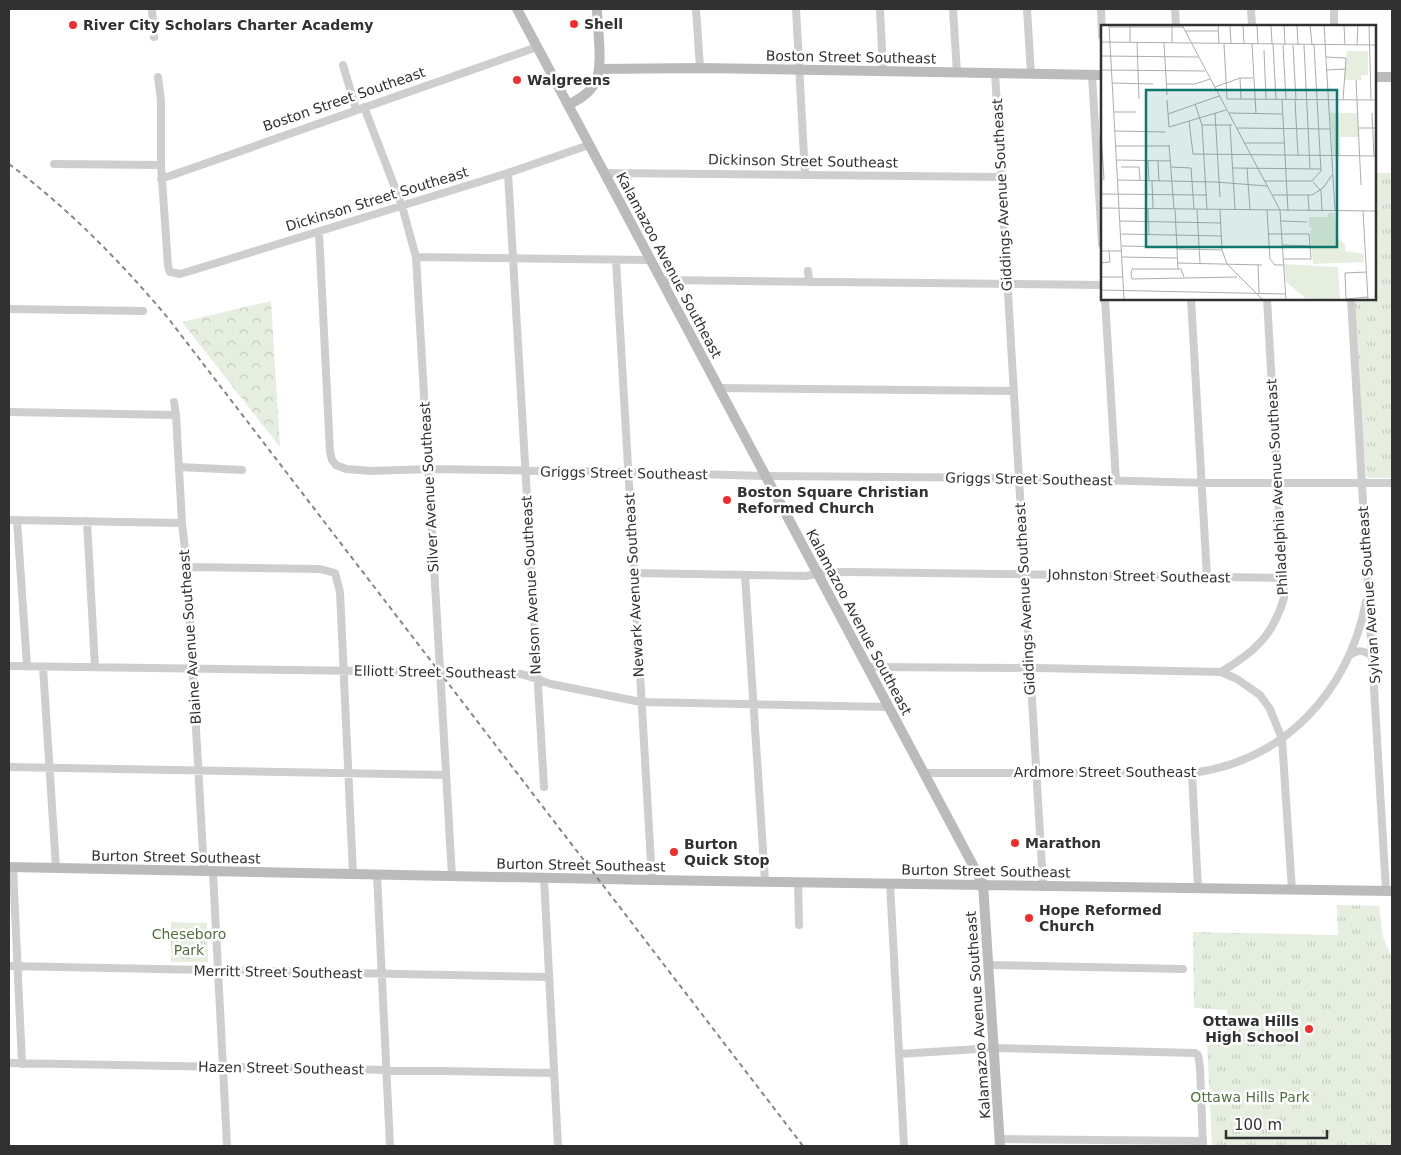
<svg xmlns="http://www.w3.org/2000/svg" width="1401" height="1155" font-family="'DejaVu Sans',sans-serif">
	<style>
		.forest { fill: url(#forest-crowns) }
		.park { fill: url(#park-tufts) }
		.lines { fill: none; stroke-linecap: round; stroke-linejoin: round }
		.street { stroke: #cecece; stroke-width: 8 }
		.secondary { stroke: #bbb; stroke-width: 10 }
		.rail { stroke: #868686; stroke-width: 2; stroke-dasharray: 5 4; stroke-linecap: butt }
		.poi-dot { fill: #f02d2c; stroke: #fff; stroke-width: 2 }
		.labels { text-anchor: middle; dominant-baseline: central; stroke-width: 5; stroke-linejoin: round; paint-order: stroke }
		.poi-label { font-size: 14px; font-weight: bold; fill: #313131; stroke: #fff; text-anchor: start }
		.street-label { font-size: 14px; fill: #313131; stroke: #fff }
		.park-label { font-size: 14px; fill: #50703b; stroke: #fff }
		.inset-road { fill: none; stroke: #adadad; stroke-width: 1 }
		.view { fill: #0f766e; fill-opacity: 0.15; stroke: #0f766e; stroke-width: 2.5 }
		.inset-edge { fill: none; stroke: #313131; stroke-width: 2.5 }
	</style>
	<defs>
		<pattern id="forest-crowns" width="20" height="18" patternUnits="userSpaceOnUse" patternTransform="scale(1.25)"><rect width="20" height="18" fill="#e6efdf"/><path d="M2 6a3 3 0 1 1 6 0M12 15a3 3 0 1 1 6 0" fill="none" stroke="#c6cdc0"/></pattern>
		<pattern id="park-tufts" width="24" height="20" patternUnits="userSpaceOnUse" patternTransform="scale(1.25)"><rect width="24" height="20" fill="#e6efdf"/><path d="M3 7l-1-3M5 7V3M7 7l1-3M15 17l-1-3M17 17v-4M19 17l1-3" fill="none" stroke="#c6cdc0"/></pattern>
	</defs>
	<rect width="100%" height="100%" fill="#fff"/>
	<path class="forest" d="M271,301L280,447L182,322Z"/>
	<path class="park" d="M1375,173H1392V478H1369L1366,475L1351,299H1375Z
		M1337,905L1379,906L1383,937L1392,958V1146H1212L1207,1042H1227V1010L1194,1008L1193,932L1338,935Z
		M171,922L207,923L208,962H171Z"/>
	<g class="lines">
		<path class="street" d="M152,9L154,37
			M696,9L700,68
			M796,9L805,175
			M880,9L883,71
			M953,9L957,73
			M1027,9L1031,74
			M1101,9L1102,36
			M1175,9L1176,26
			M1251,9L1252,26
			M1334,9V26
			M343,65L356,109
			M995,73L1043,885
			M1092,75L1102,244
			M158,77L161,101V165L168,266L170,272L180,274L223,261L508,173L589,145
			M364,107L402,206L416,257L452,876
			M54,164L161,165
			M508,173L544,787
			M605,173L1001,177
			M161,179L537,47
			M319,232L330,452L332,460L336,465L346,469L372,471L428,469L628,472L766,476L1018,478L1208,483H1392
			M416,257L650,260
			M616,260L652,880
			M808,271L809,282
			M661,280L1102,285
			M1105,299L1116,481
			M1191,299L1207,577
			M1351,299L1386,891
			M9,309L143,311
			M718,388L1014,391
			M174,402L176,415L182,523L187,567L204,872
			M9,412L176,415
			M179,467L242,470
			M9,520L182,523
			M17,520L27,666
			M87,521L95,667
			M187,567L320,569L335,573L340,592L353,874
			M633,573L806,576L826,572H851L1284,578
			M745,575L765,881
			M1350,655C1358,649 1365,650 1373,657
			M9,666L514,673C527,674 538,680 551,684L641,702L888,707
			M43,667L56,868
			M867,667L1038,668L1221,672L1237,679L1260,695L1270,709L1282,739L1292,890
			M1221,672C1255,652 1273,635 1284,598L1267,299
			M9,767L446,775
			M924,773H1192C1285,761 1348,692 1366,602
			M1192,773L1198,888
			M13,867L22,1064
			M213,872L227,1146
			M377,875L390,1146
			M544,878L558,1146
			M798,882L799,925
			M890,883L904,1146
			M988,965L1183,969
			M9,966L548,977
			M899,1054L994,1048L1195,1053L1198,1055L1200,1068L1203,1146
			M9,1063L553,1073
			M999,1139L1203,1141"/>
		<path class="secondary" d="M517,9L983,884L1000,1146
			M599,69L700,68L1102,75
			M1375,77H1392
			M568,105C578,100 587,95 593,86C605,71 597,28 597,9
			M9,867L652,880L1392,891"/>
		<path class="rail" d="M9,164C69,209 120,261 168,318L803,1146"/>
	</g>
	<g class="poi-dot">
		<circle cx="574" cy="24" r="5"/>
		<circle cx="73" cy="25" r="5"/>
		<circle cx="517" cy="80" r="5"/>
		<circle cx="727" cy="500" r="5"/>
		<circle cx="1015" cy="843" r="5"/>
		<circle cx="674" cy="852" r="5"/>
		<circle cx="1029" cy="918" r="5"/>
		<circle cx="1309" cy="1029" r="5"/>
	</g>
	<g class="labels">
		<g class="poi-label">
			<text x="584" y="24">Shell</text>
			<text x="83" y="25">River City Scholars Charter Academy</text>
			<text x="527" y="80">Walgreens</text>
			<text x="737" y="492">Boston Square Christian<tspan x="737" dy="16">Reformed Church</tspan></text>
			<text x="1025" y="843">Marathon</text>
			<text x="684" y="844">Burton<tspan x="684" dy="16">Quick Stop</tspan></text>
			<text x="1039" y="910">Hope Reformed<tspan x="1039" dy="16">Church</tspan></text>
			<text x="1299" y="1021" text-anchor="end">Ottawa Hills<tspan x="1299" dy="16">High School</tspan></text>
		</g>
		<g class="street-label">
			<text transform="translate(851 57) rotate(1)">Boston Street Southeast</text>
			<text transform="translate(344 99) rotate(-19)">Boston Street Southeast</text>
			<text transform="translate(803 161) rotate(1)">Dickinson Street Southeast</text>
			<text transform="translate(1002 195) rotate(-93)">Giddings Avenue Southeast</text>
			<text transform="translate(377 199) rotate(-17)">Dickinson Street Southeast</text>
			<text transform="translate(669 265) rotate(62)">Kalamazoo Avenue Southeast</text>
			<text transform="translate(624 473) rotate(1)">Griggs Street Southeast</text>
			<text transform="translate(1029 479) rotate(1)">Griggs Street Southeast</text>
			<text transform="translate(429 487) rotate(-93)">Silver Avenue Southeast</text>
			<text transform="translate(1277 487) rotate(-93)">Philadelphia Avenue Southeast</text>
			<text transform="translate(1139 576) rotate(1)">Johnston Street Southeast</text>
			<text transform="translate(531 585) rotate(-93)">Nelson Avenue Southeast</text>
			<text transform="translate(634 585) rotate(-93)">Newark Avenue Southeast</text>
			<text transform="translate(1369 595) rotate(-94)">Sylvan Avenue Southeast</text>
			<text transform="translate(1025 599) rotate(-93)">Giddings Avenue Southeast</text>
			<text transform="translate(859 622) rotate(62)">Kalamazoo Avenue Southeast</text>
			<text transform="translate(190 637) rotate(-94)">Blaine Avenue Southeast</text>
			<text transform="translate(435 672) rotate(1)">Elliott Street Southeast</text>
			<text x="1105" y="772">Ardmore Street Southeast</text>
			<text transform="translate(176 857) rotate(1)">Burton Street Southeast</text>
			<text transform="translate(581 865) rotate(1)">Burton Street Southeast</text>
			<text transform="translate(986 871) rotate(1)">Burton Street Southeast</text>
			<text transform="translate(278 972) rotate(1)">Merritt Street Southeast</text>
			<text transform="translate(978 1015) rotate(-94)">Kalamazoo Avenue Southeast</text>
			<text transform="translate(281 1068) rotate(1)">Hazen Street Southeast</text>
		</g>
		<g class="park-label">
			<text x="189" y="934">Cheseboro<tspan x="189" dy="16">Park</tspan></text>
			<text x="1250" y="1097">Ottawa Hills Park</text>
		</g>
	</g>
	<g transform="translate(1101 25)">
		<rect width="275" height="275" fill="#fff"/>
		<path d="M183,239L237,242L239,275L204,273L185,257Z" fill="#e6efdf"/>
		<path d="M246,26H267V50H260V55H243ZM229,88H256L258,112H239L240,130H232ZM227,188H233L237,213L244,219V226L263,229V237L212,239L209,207L212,203L208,202V192H227Z" fill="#e6efdf"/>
		<path class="inset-road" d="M8,0L23,275M81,0L179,185L185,275M117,0L118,19M129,0L130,19M142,0L143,19M156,0L157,19M170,0L171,19M183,0L184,20M196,0L197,20M209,0L211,20M223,0L234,186M243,0L244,20M268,0L270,75M9,2H82M85,6H117M0,17L275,20M29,17V1M36,17L38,74M63,18L66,70M71,18V0M123,19L126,74M151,19L155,89M172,19L175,75M182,20L185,75M192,20L195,75M203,20L209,144M256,20L257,0M163,25L165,74M0,31L97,32M225,32L245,33L242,75M0,45L104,46M226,45L244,44M139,53L140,74M255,55L260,160M11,58L52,59M65,59H94L109,54M114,62L139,53H152M126,74L275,75M66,75L68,102L125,85M181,75L187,186M194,75L197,130M94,79L101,100L106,184M13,87H35M114,88L119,172M128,88L181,89M271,88L273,131M67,89L118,71M88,96L92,129L275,131M101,100H131M129,100L134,184M136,103L229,104M258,103H275M14,106L64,107M0,109L3,154H0M143,118H183M68,120L73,184M15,121H69M16,135L70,136M47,136L48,156M57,136L58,156M20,142H38L39,155M70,142L90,143L93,184M131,143L220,144M146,143L149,185M17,155L115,157L166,161M51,156L52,183M164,156H211M211,156L220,146L213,20M212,157L220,166L221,186M0,169L106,170M171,170H211L222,163L231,150M207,170L208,186M0,183L275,186M47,184L48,210M74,184L77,244M96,184L99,238M119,185L121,225L126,239L162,275M166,185L169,234L174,240H182M262,186L267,275M19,196L120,198M180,196L206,197M20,209L120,211M167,209H208L210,234H183M182,220L209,221M21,221L76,222M76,224L121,225M0,226H21M21,232L76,233M0,238L9,237L8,226M77,238L161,240M157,239L158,268M30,249L31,254L136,252M30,249L31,244H80L83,252M0,252H22M0,265L184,269M245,274L267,272M245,275L244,248L265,247"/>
		<path class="view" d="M45,65H236V222H45Z"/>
		<rect width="275" height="275" class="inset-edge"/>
	</g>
	<rect width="1401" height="1155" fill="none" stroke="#313131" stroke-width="20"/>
	<path d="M1226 1130v8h101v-8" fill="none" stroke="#313131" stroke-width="2.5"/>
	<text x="1234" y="1130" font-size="15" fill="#313131" stroke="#ffffff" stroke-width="4" paint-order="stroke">100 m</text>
</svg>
